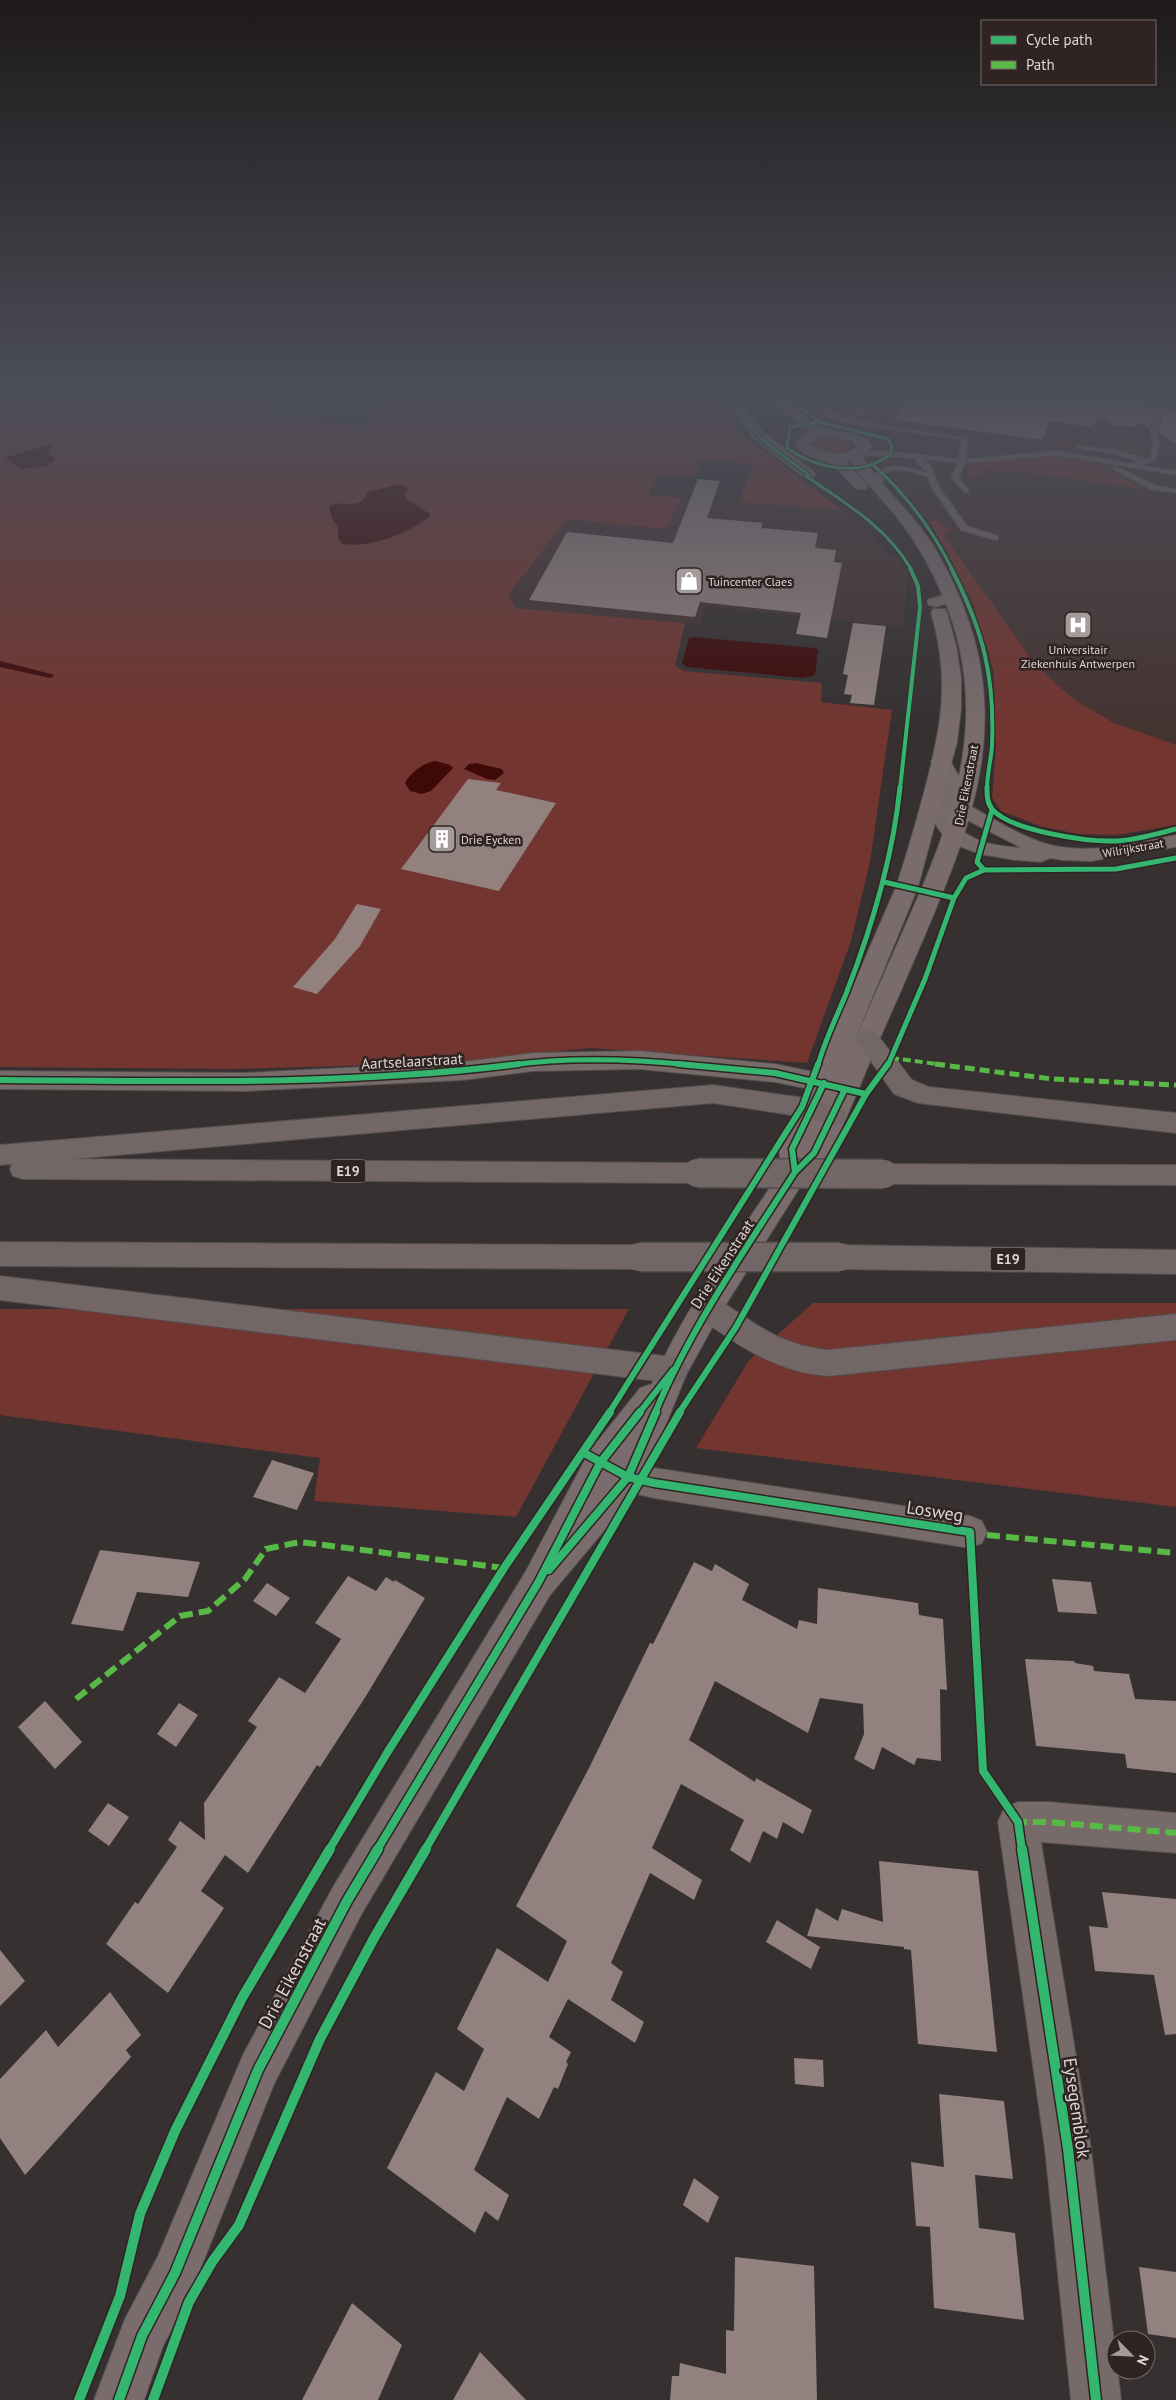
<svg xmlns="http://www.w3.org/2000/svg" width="1176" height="2400" font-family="'PT Sans',sans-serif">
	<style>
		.built { fill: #453331 }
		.green { fill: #73352f }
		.water { fill: #3f0908 }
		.building { fill: #92817f }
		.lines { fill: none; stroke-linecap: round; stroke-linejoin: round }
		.lane-casing { stroke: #534f4f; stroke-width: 2 }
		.street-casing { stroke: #534f4f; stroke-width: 2 }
		.secondary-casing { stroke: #534f4f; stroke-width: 2 }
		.highway-casing { stroke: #534f4f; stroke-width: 2 }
		.lane { fill: #776b69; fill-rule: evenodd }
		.street { fill: #776b69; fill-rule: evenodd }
		.secondary { fill: #7a6c6c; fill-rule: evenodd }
		.highway { fill: #726766; fill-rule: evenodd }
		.highway-bridge-casing { stroke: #534f4f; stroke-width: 31; stroke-linecap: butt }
		.highway-bridge { stroke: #726766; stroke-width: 28 }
		.quiet-far2 { stroke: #58b947; stroke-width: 4; stroke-dasharray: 8 4; stroke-linecap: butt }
		.quiet-far1 { stroke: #58b947; stroke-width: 5; stroke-dasharray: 10 5; stroke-linecap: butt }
		.quiet { stroke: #58b947; stroke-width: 6; stroke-dasharray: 13 6; stroke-linecap: butt }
		.cycleway-far5-casing { stroke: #302422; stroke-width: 5 }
		.cycleway-far4-casing { stroke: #302422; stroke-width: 5.5 }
		.cycleway-far3-casing { stroke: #302422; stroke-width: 8 }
		.cycleway-far2-casing { stroke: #302422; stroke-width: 9 }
		.cycleway-far1-casing { stroke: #302422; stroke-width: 11 }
		.cycleway-casing { stroke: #302422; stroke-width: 13 }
		.cycleway-far5 { stroke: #33b770; stroke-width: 3 }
		.cycleway-far4 { stroke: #33b770; stroke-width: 4 }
		.cycleway-far3 { stroke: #33b770; stroke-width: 5 }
		.cycleway-far2 { stroke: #33b770; stroke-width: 6 }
		.cycleway-far1 { stroke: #33b770; stroke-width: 8 }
		.cycleway { stroke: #33b770; stroke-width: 10 }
		.labels { text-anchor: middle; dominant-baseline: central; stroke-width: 5; stroke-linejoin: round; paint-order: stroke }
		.far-poi-label { font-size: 12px; fill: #ded6d5; stroke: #302422; text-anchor: start }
		.far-street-label { font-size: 12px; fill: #ded6d5; stroke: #302422 }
		.shield { fill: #302422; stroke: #aaa19f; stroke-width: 1 }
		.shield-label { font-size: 14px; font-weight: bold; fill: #ded6d5 }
		.street-label { font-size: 15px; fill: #ded6d5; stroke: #302422 }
		.near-street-label { font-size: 18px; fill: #ded6d5; stroke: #302422 }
	</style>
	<rect width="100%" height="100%" fill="#363030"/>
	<path class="built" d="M789,394H1176V825L1117,835L1078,834L1040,826L1001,811L992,797L996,748L994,674L987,645L974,606L947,551L929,521L880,465L895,458L899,449L896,442L893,437L820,420Z
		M682,498L841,510L870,533L890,555L901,561L908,575L903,627L707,606L700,624L514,608L509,594L567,518L666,529Z"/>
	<path class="green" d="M0,394H284L267,418L363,426L402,394H719L732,424L747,438L841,510L739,502L754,464L701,460L694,477L658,475L648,495L682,498L666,529L567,519L509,594L515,608L685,623L675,666L684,671L822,683L821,702L892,710L870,862L851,941L807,1063L590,1048L449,1063L236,1069L0,1067Z
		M834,437L849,441L852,447C842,455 820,455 812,444L818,438Z
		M1058,440L1129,450L1131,445L1147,448C1134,457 1111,447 1097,447C1083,446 1070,446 1057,445Z
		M1046,455L1088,460L1147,490L1051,475L983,469L981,476H969L968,470L972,463Z
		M940,520L944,525L953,530L943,534L1034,663L1056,684L1075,700L1112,722L1176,745V825L1117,835L1078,834L1040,826L1001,811L992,797L996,748L994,674L987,647L974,606L947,551L929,521Z
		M813,1303H1176V1507L696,1448L749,1360Z
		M0,1309H629L516,1517L314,1501L320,1458L0,1415Z"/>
	<path class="water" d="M48,445L52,446L47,454L55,457V460L46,466L24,469L19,468L4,458Z
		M401,484L408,489L404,495L408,500L430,514V517C404,534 374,548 342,544L338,538V526L333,521L329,507C338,499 356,509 364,499C365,497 366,494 367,492Z
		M694,637L814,648L818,650L815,675L803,678L687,667L682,663L689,638Z
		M0,661L55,675L50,678L0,667Z
		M436,761L450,765L453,768L431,791L422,794L410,791L405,783C410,773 424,762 436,761Z
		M476,763L502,769L504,773L495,780L487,779L464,769L469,764Z"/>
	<path class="building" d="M911,394H1079L1144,402L1143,407L1155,408L1149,428L1138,422L1137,427L1114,425L1097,416L1093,427L1050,421L1042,440L895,420Z
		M1165,410L1176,411V444L1159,434L1158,430Z
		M698,479L720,481L707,518L763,523L761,528L818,533L815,548L836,550L834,562L842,563L827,638L796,634L801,613L700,602L695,617L529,600L567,532L673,543Z
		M853,623L886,626L874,705L850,703L852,695L844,694L848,675L843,674Z
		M468,779L501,783L496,790L556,803L499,891L401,869Z
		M357,904L381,909L360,946L317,994L293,987L335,939Z
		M272,1460L314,1473L297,1510L253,1497Z
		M100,1550L200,1562L188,1597L137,1592L123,1631L71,1624Z
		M694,1562L712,1571L715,1564L749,1584L742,1600L797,1629L799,1620L817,1624L818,1588L918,1603L919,1615L943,1619L947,1690L940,1689L941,1761L917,1758L914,1765L882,1747L874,1770L854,1759L864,1734L863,1704L820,1698L808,1733L715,1681L689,1740L755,1782L756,1778L812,1810L803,1834L783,1822L777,1839L763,1831L750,1863L730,1850L744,1820L681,1784L652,1848L702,1880L694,1900L650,1873L611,1963L623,1972L611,2000L644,2022L635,2043L568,1999L549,2037L571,2052L566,2062L568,2064L558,2089L554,2087L539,2119L507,2097L474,2170L509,2195L498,2221L485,2211L475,2233L387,2168L436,2072L464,2091L484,2049L457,2029L497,1948L548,1982L567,1941L516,1906L589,1768L650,1643L653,1644Z
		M348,1576L376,1591L386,1577L394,1582L395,1580L425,1598L366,1696L320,1767L317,1765L248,1873L225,1855L201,1891L224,1908L168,1993L106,1944L135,1902L138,1904L177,1847L168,1840L180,1821L205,1840L204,1803L257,1727L248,1721L279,1677L305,1693L341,1639L315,1623Z
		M1052,1579L1091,1582L1097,1614L1058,1612Z
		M267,1583L290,1598L276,1616L253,1601Z
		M1025,1659L1074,1661L1075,1663L1093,1666L1094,1671L1129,1674L1135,1699L1176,1701V1773L1127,1768L1125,1754L1036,1746Z
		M45,1701L82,1742L55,1769L18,1727Z
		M179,1703L198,1715L176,1747L157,1734Z
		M108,1803L129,1817L109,1846L88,1831Z
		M879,1861L978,1871L997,2052L918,2044L911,1950L904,1949V1947L807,1936L816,1908L838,1921L842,1909L883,1922Z
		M1102,1892L1176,1899V2034L1165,2035L1154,1975L1095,1971L1089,1926L1108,1928Z
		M777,1920L820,1947L811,1969L766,1942Z
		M0,1950L25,1981L0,2006Z
		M110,1992L141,2035L126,2050L131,2057L25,2175L0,2138V2079L46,2030L58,2047Z
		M794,2058L823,2060L824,2087L795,2084Z
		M939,2094L1004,2101L1013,2179L975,2175L979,2228L1015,2233L1024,2320L934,2308L930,2227L916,2226L911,2162L944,2167Z
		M694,2178L719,2197L708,2223L683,2205Z
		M735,2257L814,2266L817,2400H670L672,2376H679L680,2363L726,2374V2330L734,2331Z
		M1139,2267L1176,2272V2338L1148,2334Z
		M352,2303L402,2345L378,2400H302Z
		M480,2352L526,2400H453Z"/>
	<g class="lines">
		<defs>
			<path id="lane" d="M815,394H821L832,412L849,420L869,394H875L855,421L967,438L966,459L1057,451L1134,464L1136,461L1114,454L1076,448L1079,446L1115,450L1148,459L1151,457L1153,441L1150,430L1160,399L1129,394L1161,395L1168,394L1167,396L1176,397V401L1166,400L1156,430L1159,441L1157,458L1152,462L1139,465L1176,471V475L1057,455L965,463L959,477L969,491L965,493L951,477L958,463L923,459L932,468L939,487L967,526L998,536V540H995L961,530L931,487L928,477C913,473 896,465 882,475L884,481L880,487L873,485L876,481V473C892,461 909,467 927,473L914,458L860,455L857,453L860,451H886L959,459L961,440L841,422L827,415Z
				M1113,467H1117L1155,485L1176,489V493L1150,489L1113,469Z"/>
			<path id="street" d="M730,394H749L747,397L741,398L740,401L762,431L813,471L815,474L813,477H803L752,437L728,401Z
				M951,593L957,595L959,598L957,601L935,607L929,605L927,602L929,599Z
				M941,755L948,757L960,778L956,806L963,804L970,806C998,821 1030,843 1061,847C1099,853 1139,842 1176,835V847L1091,861L1062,860L1050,858L1041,862L1015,860L980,854L954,844L944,837L934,822L940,778L931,761L934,757ZM955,814L1022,848C997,846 970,843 954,822Z
				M639,1051L775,1064L833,1076L837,1083L833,1090L824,1092L775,1082L639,1069L533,1071L463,1080L246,1091L0,1089V1071L246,1073L463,1062L533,1053Z
				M609,1452L633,1463L654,1468L970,1516L982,1521L987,1532L982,1543L970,1548L654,1498L628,1492L598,1478L593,1467L598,1456Z
				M1018,1802H1048L1176,1813V1853L1041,1842L1091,2149L1121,2400H1071L1045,2149L998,1822L1004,1808Z"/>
			<path id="secondary" d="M767,394H780C794,406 809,422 827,429C845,436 858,426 872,446L862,456L864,460C885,491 915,515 934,547C1033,714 968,833 900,993C886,1024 872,1056 859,1088C849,1111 839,1138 824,1159C819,1167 811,1173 805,1179L718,1317L686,1375L640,1488L550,1595L361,1915L274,2084L192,2290L163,2346L144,2400H94L125,2319L158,2256L243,2055L333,1887L526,1571L589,1452L640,1388L652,1384C684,1308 736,1240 781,1171L779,1149L811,1083L896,887C906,857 915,826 923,796C941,730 951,680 931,613L933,609H945L947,613L956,645L961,677V709L957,742L918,887L851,1049C869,1007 888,966 906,924C957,811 994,708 939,587C927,561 913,537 896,516C880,497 863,480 850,460L845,461L866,483L868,486L866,489H856L833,465L803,453L796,445L797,440L812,431L799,424ZM836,437L851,440L858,446C847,458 821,455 810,444L819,438Z"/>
			<path id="highway" d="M867,1030L876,1033L912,1080L929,1087L1176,1113V1133L918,1103L894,1094L855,1039L858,1033Z
				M713,1085L812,1099L843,1109L847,1116L843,1123L834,1126L811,1118L713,1103L72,1159L697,1163L707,1166L710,1173L707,1180L697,1183L23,1179L13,1176L10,1169L12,1164L0,1165V1145Z
				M884,1164L1176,1165V1185L884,1184L874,1181L870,1174L874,1167Z
				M0,1242L639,1245L649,1249L653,1257L649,1265L639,1269L0,1266Z
				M840,1245L1176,1250V1274L840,1269L830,1265L826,1257L830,1249Z
				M0,1276L673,1357L684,1360L688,1370L684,1380L673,1383L0,1300Z
				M708,1296L718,1299C755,1324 782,1346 828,1350L1176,1314V1340L828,1376C776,1372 739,1346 698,1317L693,1308L698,1299Z"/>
		</defs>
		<use href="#lane" class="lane-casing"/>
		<use href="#street" class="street-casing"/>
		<use href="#secondary" class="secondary-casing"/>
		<use href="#highway" class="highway-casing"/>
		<use href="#lane" class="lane"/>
		<use href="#street" class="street"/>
		<use href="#secondary" class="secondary"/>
		<use href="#highway" class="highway"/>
		<defs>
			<path id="highway-bridge" d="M697,1173L884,1174
				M639,1257H840"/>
		</defs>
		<use href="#highway-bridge" class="highway-bridge-casing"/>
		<use href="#highway-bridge" class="highway-bridge"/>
		<path class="quiet-far2" d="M891,1058L945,1065"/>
		<path class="quiet-far1" d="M935,1064L1052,1079L1176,1085"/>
		<path class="quiet" d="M987,1535L1176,1553
			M76,1699L180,1616L208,1611L245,1579L266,1549L300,1542L504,1568
			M1019,1826L1018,1822H1048L1176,1833"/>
		<defs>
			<path id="cycleway-far5" d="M727,394L734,398C744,432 781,454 808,474L806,476C845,503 887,527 911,569
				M784,394L819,422
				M819,422L888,439L892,447L891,454C860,478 817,469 787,448L790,427Z
				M873,465C906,494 932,529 952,569"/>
			<path id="cycleway-far4" d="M951,568C983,630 995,676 992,746C991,760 987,774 987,789
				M900,789L920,607L918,586L910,568"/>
			<path id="cycleway-far3" d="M987,787C987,795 987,803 992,809C1010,831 1088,842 1116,841C1136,840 1156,834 1176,829
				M984,870L977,862L992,810
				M884,882L954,898
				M510,1065C570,1057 631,1059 691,1065
				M818,1065C825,1040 836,1018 846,994C872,927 893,858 900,787
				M888,1065L925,979L954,898L966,878L984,870L1116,869L1176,858"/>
			<path id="cycleway-far2" d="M678,1064L775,1073L866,1094
				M0,1080C173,1081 347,1086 519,1064
				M795,1172L792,1149L824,1083
				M609,1413L802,1107L818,1064
				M639,1413L673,1370
				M655,1413C691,1327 745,1250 795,1172L814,1153L845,1089
				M679,1413L736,1327L866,1094L888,1064"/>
			<path id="cycleway-far1" d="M584,1453L628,1477L654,1483L970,1532L983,1771L1018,1822L1022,1850
				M549,1570L628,1477L656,1412
				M329,1850L387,1753L504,1568L610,1412
				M377,1850L538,1583L600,1463L640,1412
				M425,1850L680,1412"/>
			<path id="cycleway" d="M1022,1849L1068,2149L1096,2400
				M79,2400L120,2296L140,2214L175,2131L242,1998L330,1849
				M119,2400L142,2336L175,2273L258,2070L347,1901L378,1849
				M153,2400L189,2302L212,2262L239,2225L320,2039L374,1938L426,1849"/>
		</defs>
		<use href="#cycleway-far5" class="cycleway-far5-casing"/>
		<use href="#cycleway-far4" class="cycleway-far4-casing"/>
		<use href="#cycleway-far3" class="cycleway-far3-casing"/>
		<use href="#cycleway-far2" class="cycleway-far2-casing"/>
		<use href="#cycleway-far1" class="cycleway-far1-casing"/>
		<use href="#cycleway" class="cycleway-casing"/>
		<use href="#cycleway-far5" class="cycleway-far5"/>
		<use href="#cycleway-far4" class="cycleway-far4"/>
		<use href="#cycleway-far3" class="cycleway-far3"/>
		<use href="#cycleway-far2" class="cycleway-far2"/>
		<use href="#cycleway-far1" class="cycleway-far1"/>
		<use href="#cycleway" class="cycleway"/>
	</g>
	<linearGradient id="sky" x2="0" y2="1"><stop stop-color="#1e1a1a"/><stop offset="0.54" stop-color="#4c4e59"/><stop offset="1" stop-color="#4c4e59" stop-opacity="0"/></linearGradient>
	<rect width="1176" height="730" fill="url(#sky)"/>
	<defs>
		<symbol id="shop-square" viewBox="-11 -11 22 22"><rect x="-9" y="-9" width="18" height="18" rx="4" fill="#a39c9b" stroke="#302422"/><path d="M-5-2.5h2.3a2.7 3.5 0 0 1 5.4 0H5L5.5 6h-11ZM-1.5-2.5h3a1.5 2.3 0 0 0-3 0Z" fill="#fff"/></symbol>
		<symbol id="hospital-square" viewBox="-11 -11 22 22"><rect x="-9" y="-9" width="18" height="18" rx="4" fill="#a39c9b" stroke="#302422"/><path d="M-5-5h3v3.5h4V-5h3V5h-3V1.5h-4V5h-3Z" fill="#fff"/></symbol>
		<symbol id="building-square" viewBox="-11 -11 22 22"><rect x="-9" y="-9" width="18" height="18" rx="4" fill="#a39c9b" stroke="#302422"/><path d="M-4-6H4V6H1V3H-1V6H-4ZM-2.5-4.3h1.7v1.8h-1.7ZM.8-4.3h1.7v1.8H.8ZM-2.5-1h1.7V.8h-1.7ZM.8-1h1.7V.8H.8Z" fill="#fff"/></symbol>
	</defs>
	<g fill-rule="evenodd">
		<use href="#shop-square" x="673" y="565" width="32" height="32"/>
		<use href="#hospital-square" x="1062" y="609" width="32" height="32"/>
		<use href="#building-square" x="426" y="823" width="32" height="32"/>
	</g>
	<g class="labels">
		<g class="far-poi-label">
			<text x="708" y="581">Tuincenter Claes</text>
			<text x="1078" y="649" text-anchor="middle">Universitair<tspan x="1078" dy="14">Ziekenhuis Antwerpen</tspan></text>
			<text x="461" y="839">Drie Eycken</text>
		</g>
		<g class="far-street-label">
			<text transform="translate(966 785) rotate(-79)">Drie Eikenstraat</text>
			<text transform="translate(1133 848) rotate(-10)">Wilrijkstraat</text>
		</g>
		<g class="shield">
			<rect x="330.5" y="1159.5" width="35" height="23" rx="4"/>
			<rect x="990.5" y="1247.5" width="35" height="23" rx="4"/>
		</g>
		<g class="shield-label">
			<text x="348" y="1171">E19</text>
			<text x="1008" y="1259">E19</text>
		</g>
		<g class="street-label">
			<text transform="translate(412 1061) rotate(-3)">Aartselaarstraat</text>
			<text transform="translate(722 1264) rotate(-57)">Drie Eikenstraat</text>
		</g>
		<g class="near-street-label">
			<text transform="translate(935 1511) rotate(9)">Losweg</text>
			<text transform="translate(292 1973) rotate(-62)">Drie Eikenstraat</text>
			<text transform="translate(1077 2108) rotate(82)">Eysegemblok</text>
		</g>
	</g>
	<rect x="981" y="20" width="175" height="65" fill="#302422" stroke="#766b6a"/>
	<rect x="991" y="36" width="25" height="8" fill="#33b770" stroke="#766b6a"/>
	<text x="1026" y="45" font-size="15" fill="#ded6d5">Cycle path</text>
	<rect x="991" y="61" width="25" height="8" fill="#58b947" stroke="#766b6a"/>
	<text x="1026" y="70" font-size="15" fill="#ded6d5">Path</text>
	<g transform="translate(1131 2355) rotate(114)"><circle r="24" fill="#302422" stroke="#766b6a"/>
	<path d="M0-4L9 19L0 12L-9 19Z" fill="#a39c9b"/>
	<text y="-8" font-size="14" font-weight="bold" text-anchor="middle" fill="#ded6d5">N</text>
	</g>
</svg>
